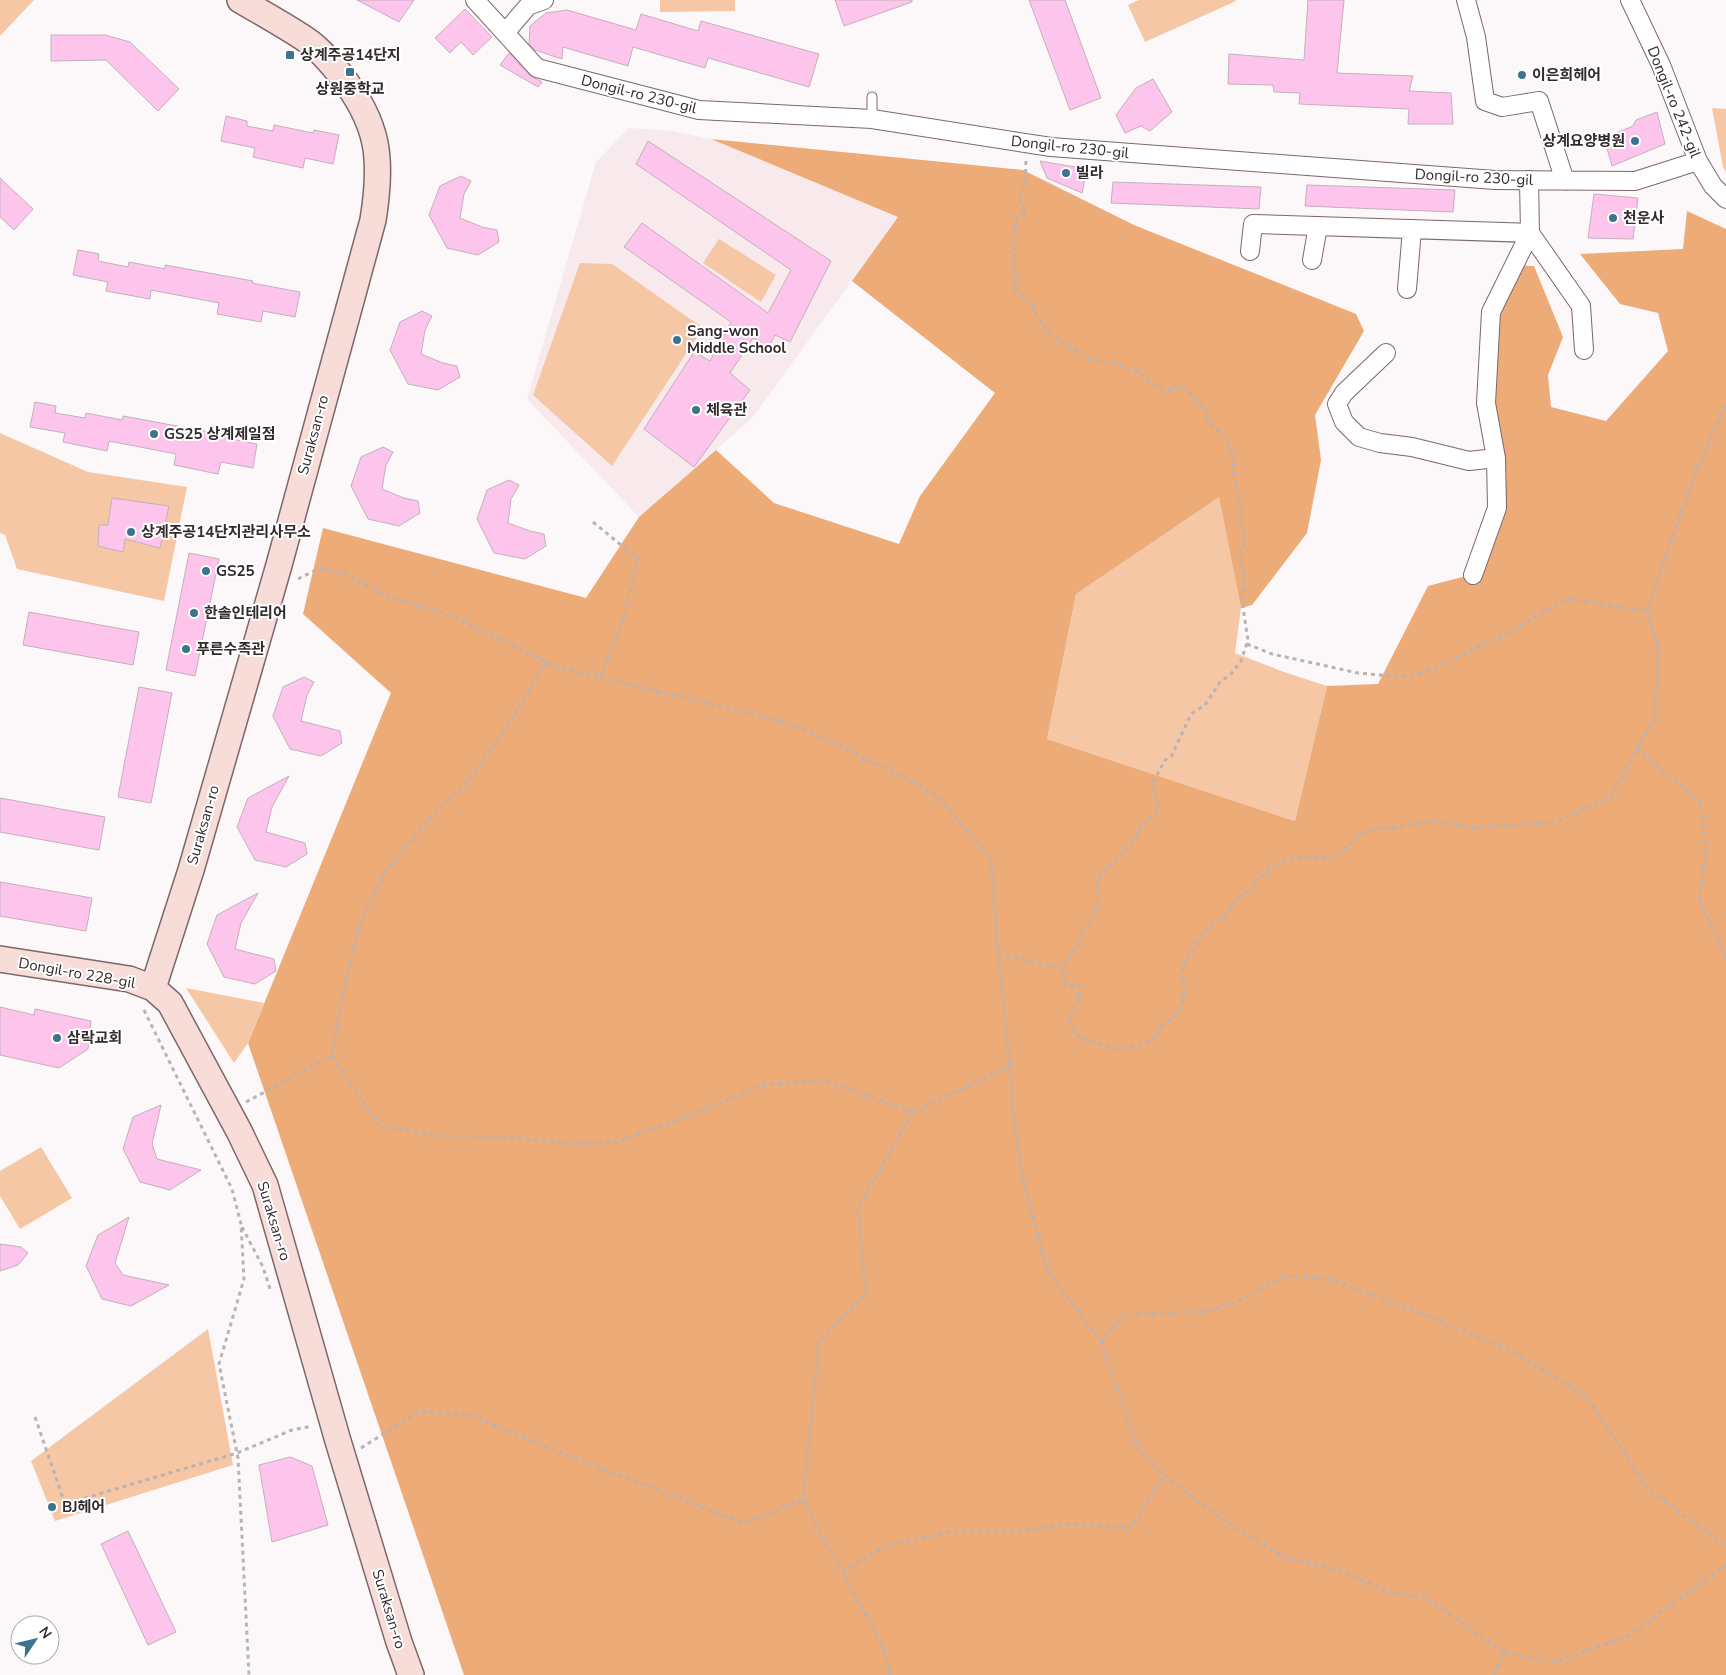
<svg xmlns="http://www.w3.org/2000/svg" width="1726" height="1675" font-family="'Nunito Sans','Noto Sans KR',sans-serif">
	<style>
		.built { fill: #f7e9ec }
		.green { fill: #f6c7a4 }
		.forest { fill: #edab78 }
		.building { fill: #fec5ec; stroke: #c3b0bd }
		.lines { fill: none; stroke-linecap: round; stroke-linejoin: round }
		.lane-casing { stroke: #7c676b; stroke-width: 11 }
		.street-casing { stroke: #7c676b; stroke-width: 20 }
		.secondary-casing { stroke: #7c676b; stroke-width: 28 }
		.path { stroke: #b9b3b4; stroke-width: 3; stroke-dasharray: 4 4; stroke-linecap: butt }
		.lane { stroke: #fff; stroke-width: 9 }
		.street { stroke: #fff; stroke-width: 18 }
		.secondary { stroke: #f7dcd7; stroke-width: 25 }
		.poi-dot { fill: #3c738e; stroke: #fff; stroke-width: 2 }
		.labels { text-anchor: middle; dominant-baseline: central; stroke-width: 4; stroke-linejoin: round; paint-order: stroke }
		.poi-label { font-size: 15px; font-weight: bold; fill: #332a2c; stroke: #fff; text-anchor: start }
		.street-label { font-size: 15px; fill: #332a2c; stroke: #fff }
	</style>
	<rect width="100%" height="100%" fill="#fcf7f8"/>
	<path class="built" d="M629,128L672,131L711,139L898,217L753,417L639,517L527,399L596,162Z"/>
	<path class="green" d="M0,0H34L0,36Z
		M660,0H735V11L660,12Z
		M1139,0H1236V1L1145,42L1128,5Z
		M1712,108L1726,109V172L1723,167Z
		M719,239L776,275L761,302L703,263Z
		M580,263L612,264L703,328L612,466L533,395Z
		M0,433L88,472L187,487L164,601L17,569L5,535L0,533Z
		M1219,496L1241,608L1235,653L1284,672L1327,686L1295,821L1047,739L1076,594Z
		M186,988L264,1003L248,1043L234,1063Z
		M41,1147L72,1198L20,1229L0,1196V1171Z
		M208,1329L233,1465L55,1521L31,1461Z"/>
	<path class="forest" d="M711,139L1023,170L1134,225L1356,314L1364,331L1315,415L1321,460L1307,533L1252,605L1241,608L1219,497L1076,594L1047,739L1295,821L1327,686L1378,684L1428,586L1474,574L1505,478L1491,382L1506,265L1534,266L1563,337L1548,375L1551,407L1606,421L1668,351L1658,313L1620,304L1580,254L1683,249L1687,211L1726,229V1675H464L248,1043L391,693L303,614L323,528L586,598L639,517L716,450L774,503L899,544L920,496L995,393L852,281L898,217Z"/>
	<path class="building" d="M357,0H414L399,22Z
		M835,0H912V2L844,26Z
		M1029,0H1065L1101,98L1070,110Z
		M1308,0H1344L1337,73L1413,76L1409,91L1451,93L1453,124H1408L1409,109L1299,104L1300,93L1274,92L1273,85L1228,84L1229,54L1304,60Z
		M465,9L492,37L473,55L461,42L450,53L435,38Z
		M567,10L636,30L641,14L698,31L701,21L819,54L809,87L708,58L705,68L633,47L628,66L563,47L562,59L535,50L529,44L530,26L546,13Z
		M51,35H105L130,42L179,89L158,111L106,60L51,61Z
		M509,53L529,75L542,82L538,87L500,65Z
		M1153,79L1172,112L1150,131L1141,126L1125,133L1116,115L1136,88Z
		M1657,112L1665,144L1612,166L1604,138L1633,126L1636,120Z
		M226,116L247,121V126L273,131L274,125L313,133L314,130L339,135L333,164L305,158L303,168L253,157L255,148L221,141Z
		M648,141L831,261L790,342L775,335L768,348L753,338L730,373L750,390L694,467L644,429L694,352L710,361L731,322L624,247L642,223L768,313L791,270L636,164Z
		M1040,161L1087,169L1082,193L1047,178Z
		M461,176L471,181L464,194L460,218L482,227L497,230L499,242L478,255L447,248L429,215L440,186Z
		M0,178L33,209L14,230L0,217Z
		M1113,182L1261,187L1259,209L1111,203Z
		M1307,185L1455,190L1453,212L1305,206Z
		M1594,194L1638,198L1633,239L1588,238Z
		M78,250L99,254L98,261L128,267L129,262L165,269V265L253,281L252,283L300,292L295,317L263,311L261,322L217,314L219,303L151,290L150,299L106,291L108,282L73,275Z
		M422,311L432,316L425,330L421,354L443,363L457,366L460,377L438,390L408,384L390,350L400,322Z
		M35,402L56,406L55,413L85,418L86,413L122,420L123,416L193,429L210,432L209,434L257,444L253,468L221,462L218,474L174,465L176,454L109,441L107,451L63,442L65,433L30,427Z
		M383,447L393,452L386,465L382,489L404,498L418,501L420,513L399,526L368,519L351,486L361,457Z
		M509,480L519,485L511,499L508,523L530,531L544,534L546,546L525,559L494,553L477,519L487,490Z
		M112,498L169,506L160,548L125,539L123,552L98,546L99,525H108Z
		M189,553L219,559L195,676L166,670Z
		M29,612L139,632L133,665L23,645Z
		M304,677L314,682L307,695L301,721L340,731L342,743L321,756L290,749L273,716L283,687Z
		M139,687L172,693L151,803L118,797Z
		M289,776L272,807L266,832L305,843L307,854L286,867L255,860L237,827L248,798Z
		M0,798L105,817L99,850L0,832Z
		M0,882L92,898L86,931L0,916Z
		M258,893L241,923L235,949L274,959L276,971L255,984L224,977L207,944L217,915Z
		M0,1007L34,1015L35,1009L91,1021L88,1049L59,1068L0,1055Z
		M161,1105L152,1144L157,1159L201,1170L170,1190L140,1182L123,1149L133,1117Z
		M129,1217L115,1263L123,1275L169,1285L131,1306L102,1299L86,1266L98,1235Z
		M0,1244L21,1247L28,1253L18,1265L0,1271Z
		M290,1457L312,1466L328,1525L272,1542L259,1465Z
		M128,1531L176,1632L148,1645L101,1544Z"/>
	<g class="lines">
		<defs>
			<path id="lane" d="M872,97V119"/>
			<path id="street" d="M475,0L537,68L699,110L872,119L1051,147L1495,180L1635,181L1698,161
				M1466,0L1476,37L1485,101L1502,107L1539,101L1565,181
				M1630,0L1661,65L1698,161L1713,186L1726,199
				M505,33L528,6L544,0
				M1250,251L1253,224L1530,233L1581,306L1584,350
				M1312,260L1318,226
				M1407,289L1412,229
				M1386,353L1344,393L1337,404L1344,422L1359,437L1380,443L1412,447L1469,461L1496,458
				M1473,575L1497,508L1496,458L1486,403L1491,312L1530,233L1529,180"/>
			<path id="secondary" d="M0,959L129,979L153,988L170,1003L239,1131L265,1185L338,1441L399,1642L411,1675
				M153,988L191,870L279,565L373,220C383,158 379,124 340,74C330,62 319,48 305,39C284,25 262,13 240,0"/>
		</defs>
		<use href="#lane" class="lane-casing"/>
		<use href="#street" class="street-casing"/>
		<use href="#secondary" class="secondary-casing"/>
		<path class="path" d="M1026,161L1025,185L1022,188L1019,199L1026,212L1024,215L1017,218L1015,224L1017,231L1012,241C1016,248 1014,255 1014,262C1013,268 1017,277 1018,283L1016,282L1013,288C1018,294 1024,295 1029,299C1034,304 1034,312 1038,317C1046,331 1061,345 1077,350C1087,365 1107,360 1120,365C1127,368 1134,370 1141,374C1149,380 1153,387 1164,390C1169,391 1174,388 1179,386L1186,390L1200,403V405L1206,410L1208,421L1226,439L1234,455L1233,474L1241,505L1240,519L1244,531V544L1240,552L1241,570L1244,576L1242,601L1248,640L1241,661L1231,674L1220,682L1205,705L1191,714L1171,757L1165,760L1154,781V793L1158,802L1157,811L1140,828L1137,837L1102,873L1098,882L1099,898L1094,915L1082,930L1078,948L1071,953L1063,968
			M593,522L638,559L624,617L600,677
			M298,579L318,569L345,574L389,597L450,615L557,667L792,724L888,769L936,795L991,859L998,954
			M1247,644L1272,654L1358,673L1401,677L1426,672L1501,636L1568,599L1647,612
			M1637,749L1700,802L1706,848L1699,900L1726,957
			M144,1010L232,1189L241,1224L244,1279L219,1364L238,1458L249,1675
			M332,1056L379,1126L438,1136L508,1137L570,1144L617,1142L685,1117L763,1085L823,1080L913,1112
			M1010,1066L1014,1123L1024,1183L1048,1272L1101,1341L1123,1315L1209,1311L1243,1299L1283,1276L1329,1279L1403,1306L1512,1351L1587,1397L1649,1490L1726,1546
			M246,1102L332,1056L343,994L358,928L385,872L429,819L470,779L512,719L546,662
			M242,1227L263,1267L271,1292
			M1101,1341L1138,1448L1164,1476L1228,1523L1286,1558L1338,1570L1396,1594L1425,1597L1504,1653
			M35,1417L65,1504L237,1453L292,1430L312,1426
			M361,1448L420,1411L473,1416L551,1449L743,1523L803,1500
			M842,1571L886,1546L954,1531H1019L1069,1524L1131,1528L1164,1476
			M890,1675L885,1650L803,1500L819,1341L866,1294L858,1208L913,1112L1010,1066L998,954L1063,968L1065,985L1080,986L1079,1000L1069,1018L1074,1033L1085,1039L1116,1049L1143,1044L1156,1038L1159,1028C1186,1011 1186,995 1182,966L1210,926L1224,917L1227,911L1241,895L1254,888L1255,880L1268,873L1266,868C1278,865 1291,857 1303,857C1315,856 1327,860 1338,854C1349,848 1360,829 1373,830L1375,828H1392L1432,821L1472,828L1556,822L1611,797L1654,719L1659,652L1647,612L1694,476L1726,404
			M1494,1675L1504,1653L1555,1662L1628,1636L1726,1565"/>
		<use href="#lane" class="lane"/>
		<use href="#street" class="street"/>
		<use href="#secondary" class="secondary"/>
	</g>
	<g class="poi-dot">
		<rect x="285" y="50" width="10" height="10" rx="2.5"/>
		<rect x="345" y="67" width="10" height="10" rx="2.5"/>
		<circle cx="1522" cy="75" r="5"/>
		<circle cx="1635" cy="141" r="5"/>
		<circle cx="1066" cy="173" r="5"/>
		<circle cx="1613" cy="218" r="5"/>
		<circle cx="677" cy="340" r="5"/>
		<circle cx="696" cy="410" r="5"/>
		<circle cx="154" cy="434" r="5"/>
		<circle cx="131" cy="532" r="5"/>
		<circle cx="206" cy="571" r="5"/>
		<circle cx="194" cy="613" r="5"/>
		<circle cx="186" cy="649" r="5"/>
		<circle cx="57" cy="1038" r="5"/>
		<circle cx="52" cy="1507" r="5"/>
	</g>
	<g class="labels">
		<g class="poi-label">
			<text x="300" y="55">상계주공14단지</text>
			<text x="1532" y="75">이은희헤어</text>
			<text x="350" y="89" text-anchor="middle">상원중학교</text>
			<text x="1625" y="141" text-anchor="end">상계요양병원</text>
			<text x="1076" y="173">빌라</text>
			<text x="1623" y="218">천운사</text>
			<text x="687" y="331">Sang-won<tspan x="687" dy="17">Middle School</tspan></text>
			<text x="706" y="410">체육관</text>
			<text x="164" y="434">GS25 상계제일점</text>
			<text x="141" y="532">상계주공14단지관리사무소</text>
			<text x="216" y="571">GS25</text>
			<text x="204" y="613">한솔인테리어</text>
			<text x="196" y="649">푸른수족관</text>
			<text x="67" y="1038">삼락교회</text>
			<text x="62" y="1507">BJ헤어</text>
		</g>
		<g class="street-label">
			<text transform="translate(639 94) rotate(14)">Dongil-ro 230-gil</text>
			<text transform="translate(1674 102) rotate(68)">Dongil-ro 242-gil</text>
			<text transform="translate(1070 147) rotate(6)">Dongil-ro 230-gil</text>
			<text transform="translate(1474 177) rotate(3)">Dongil-ro 230-gil</text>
			<text transform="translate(313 435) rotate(-75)">Suraksan-ro</text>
			<text transform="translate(203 825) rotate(-74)">Suraksan-ro</text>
			<text transform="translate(77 973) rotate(10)">Dongil-ro 228-gil</text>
			<text transform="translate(274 1221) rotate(73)">Suraksan-ro</text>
			<text transform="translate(389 1609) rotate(73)">Suraksan-ro</text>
		</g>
	</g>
	<g transform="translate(35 1640) rotate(55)"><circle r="24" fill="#ffffff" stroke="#adaaab"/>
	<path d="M0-4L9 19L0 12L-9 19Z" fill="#3c738e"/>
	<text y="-8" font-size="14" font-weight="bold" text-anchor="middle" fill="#332a2c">N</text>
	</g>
</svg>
